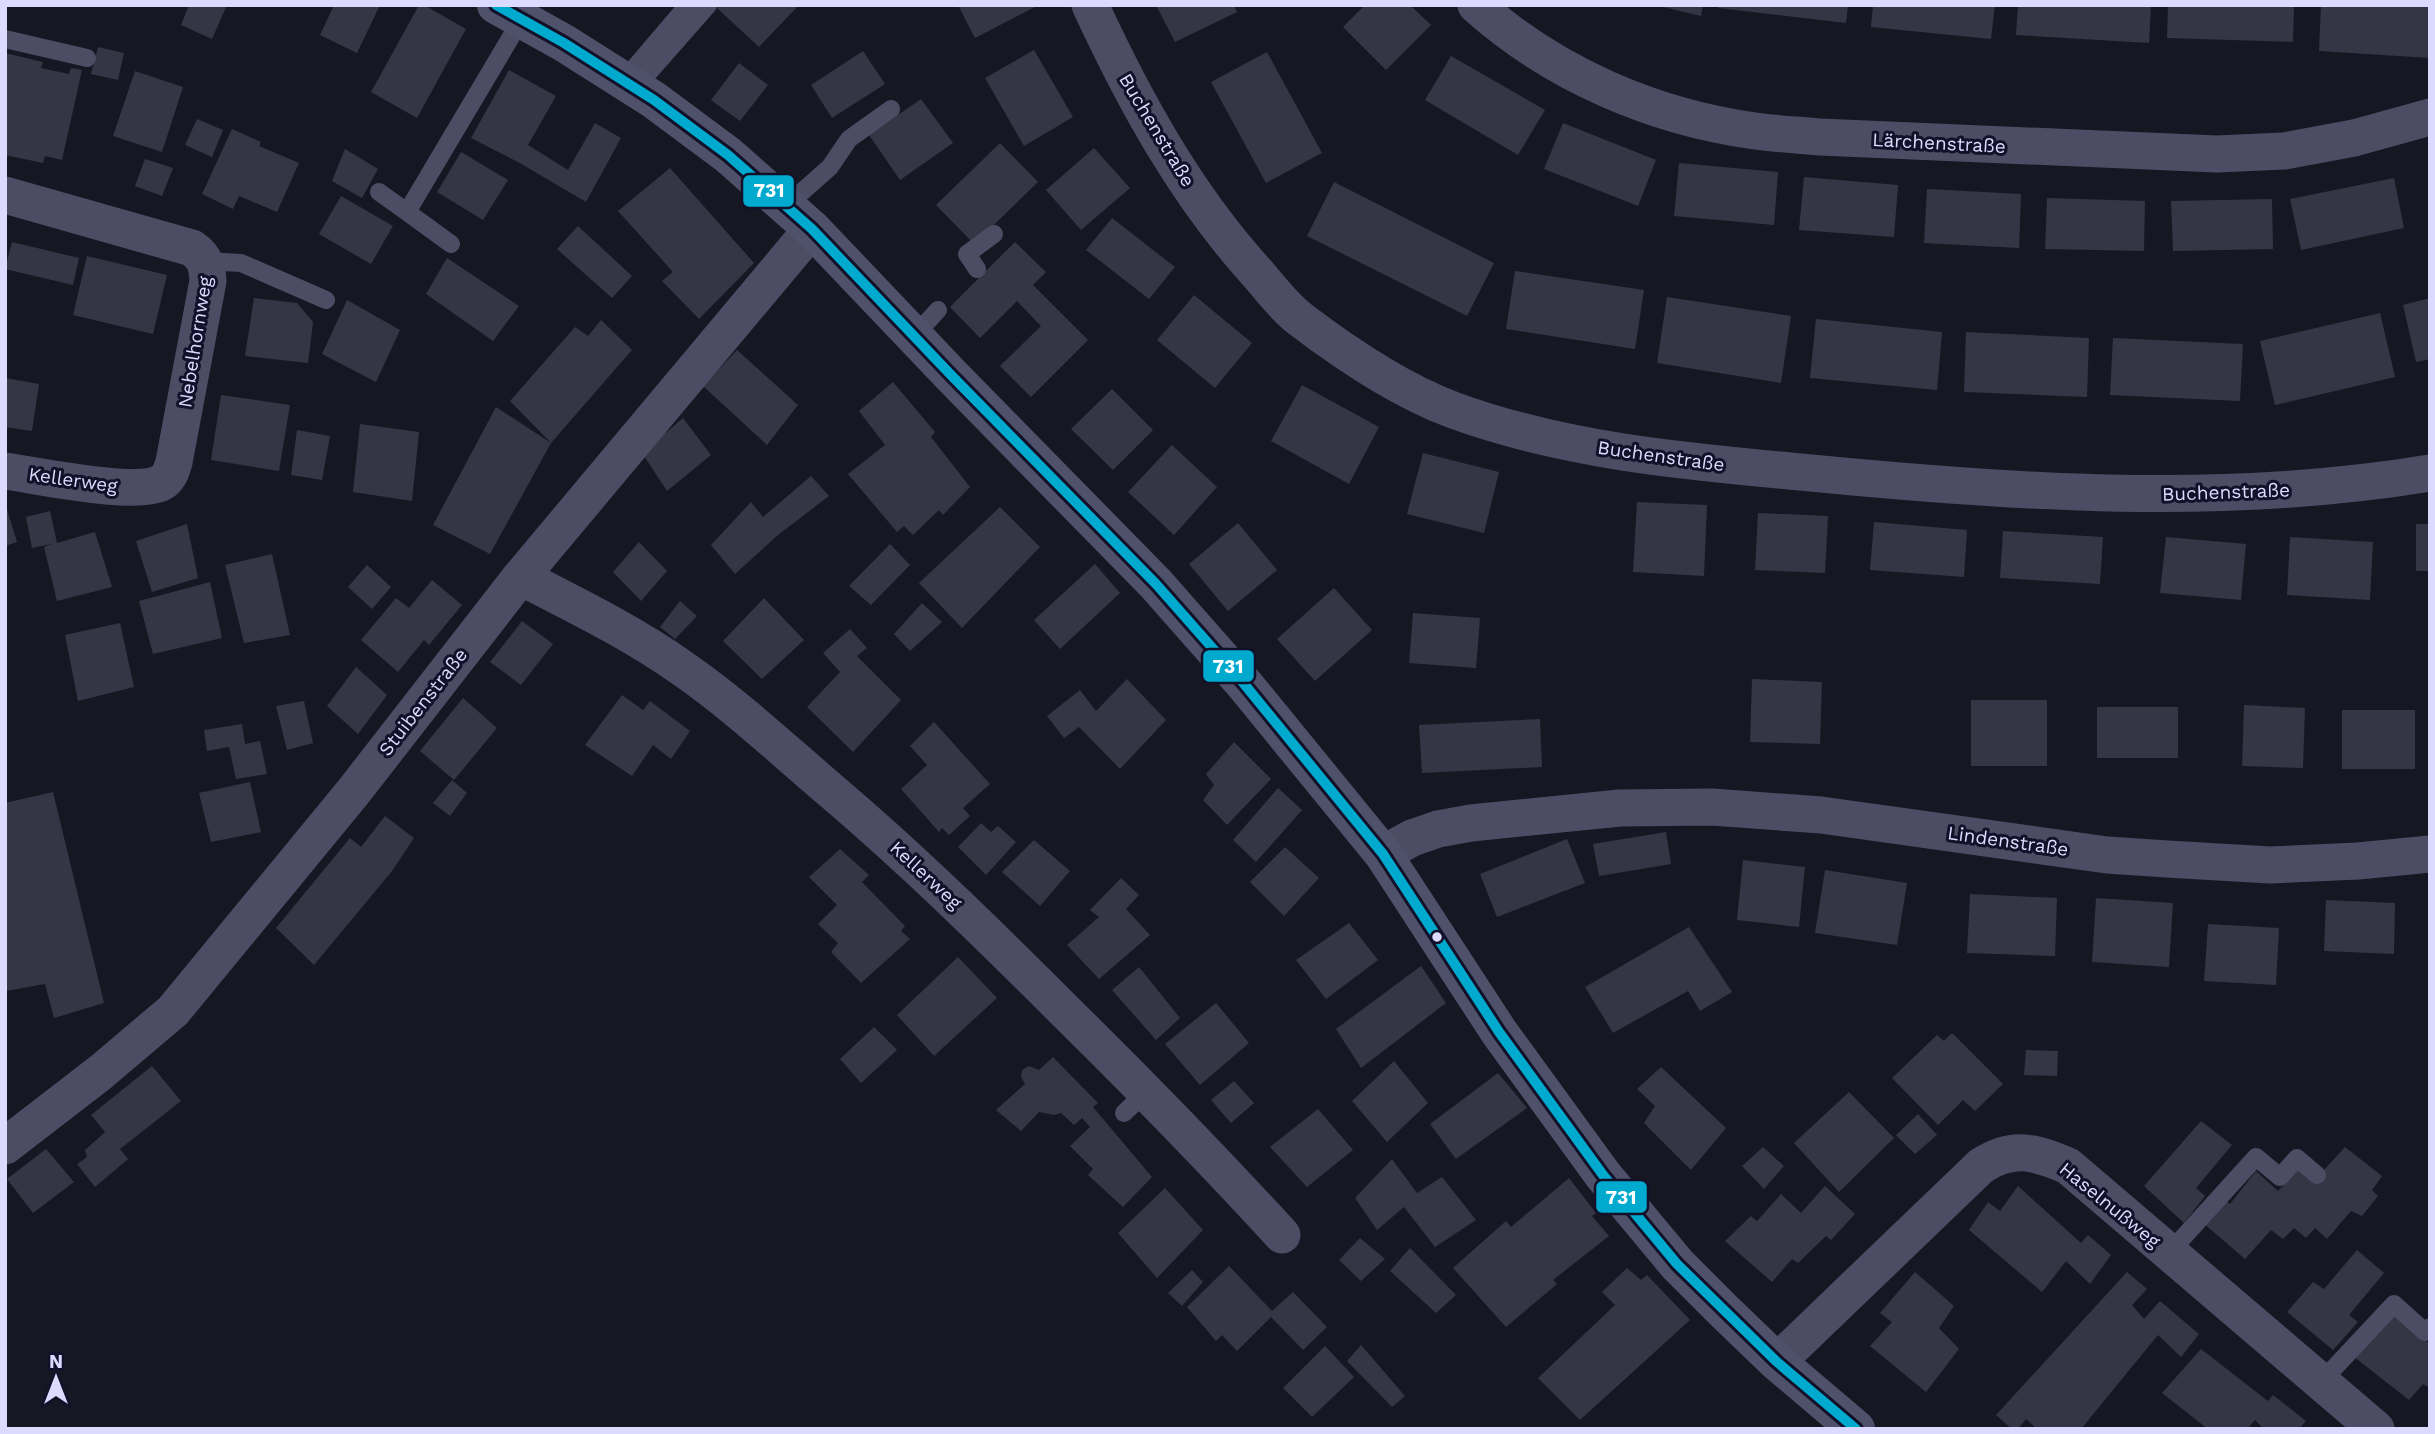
<svg xmlns="http://www.w3.org/2000/svg" width="2435" height="1434" font-family="'Work Sans',sans-serif">
	<style>
		.building { fill: #363546 }
		.lines { fill: none; stroke-linecap: round; stroke-linejoin: round }
		.lane { stroke: #4c4d64; stroke-width: 18 }
		.street { stroke: #4c4d64; stroke-width: 37 }
		.secondary { stroke: #4f516a; stroke-width: 38 }
		.bus-1-casing { stroke: #131129; stroke-width: 16 }
		.bus-1 { stroke: #00a9ce; stroke-width: 10 }
		.bus-dot { fill: #dcdafe; stroke: #131129; stroke-width: 2.5 }
		.labels { text-anchor: middle; dominant-baseline: central; stroke-width: 6; stroke-linejoin: round; paint-order: stroke }
		.street-label { font-size: 19px; fill: #dcdafe; stroke: #131129 }
		.line-badge { stroke: #131129; stroke-width: 2.5 }
		.badge-label { font-size: 19px; text-anchor: middle; font-weight: bold; fill: #fff }
	</style>
	<rect width="100%" height="100%" fill="#171723"/>
	<path class="building" d="M189,5H227L212,39L181,25Z
		M334,5H380L357,53L320,35Z
		M419,5H424L466,29L417,118L371,92Z
		M719,5H799L759,47L717,8Z
		M958,5H1034L1035,7L975,38Z
		M1156,5H1234L1237,12L1175,42Z
		M1365,5H1410L1431,25L1386,70L1343,27Z
		M1655,5H1703L1701,16Z
		M1719,5H1848L1846,23L1718,8Z
		M1873,5H1995L1991,39L1871,27Z
		M2018,5H2151L2149,43L2016,35Z
		M2168,5H2294L2293,42L2167,38Z
		M2321,5H2430V58L2319,51Z
		M98,47L124,53L118,80L91,74Z
		M1034,50L1073,117L1024,146L985,78Z
		M863,51L885,84L832,118L811,85Z
		M1267,52L1322,153L1266,183L1211,82Z
		M5,53L43,62L41,68L69,74L71,68L82,70L62,160L45,156L43,163L5,155Z
		M1451,56L1545,110L1518,155L1425,100Z
		M739,63L768,85L740,121L711,100Z
		M509,70L556,96L528,145L568,170L595,123L621,138L586,202L518,162L471,138Z
		M135,71L183,87L162,152L113,136Z
		M921,99L953,143L900,180L869,135Z
		M197,119L223,130L212,157L185,145Z
		M1563,123L1656,160L1638,206L1544,169Z
		M232,129L261,142L259,146L299,163L277,212L239,196L233,209L202,194Z
		M1000,143L1038,182L974,244L936,205Z
		M1094,148L1130,188L1081,230L1046,190Z
		M345,149L378,169L362,198L332,181Z
		M461,152L508,180L483,220L437,192Z
		M145,159L173,168L162,196L135,186Z
		M1679,163L1778,172L1774,225L1674,216Z
		M670,168L754,263L699,319L662,281L673,272L618,211Z
		M1804,177L1898,185L1894,237L1799,230Z
		M2394,178L2404,228L2301,250L2290,199Z
		M1334,182L1494,263L1467,316L1307,236Z
		M1927,189L2021,194L2019,248L1924,243Z
		M341,196L393,226L371,264L319,234Z
		M2047,198L2145,201L2144,251L2045,249Z
		M2272,199L2273,249L2173,251L2171,201Z
		M1112,218L1175,267L1149,299L1086,250Z
		M578,226L632,276L612,298L557,249Z
		M12,242L79,258L73,285L5,269Z
		M1015,242L1046,272L1033,285L1088,340L1031,397L1000,366L1041,326L1017,301L980,338L950,307Z
		M87,256L167,275L153,334L73,315Z
		M447,258L519,306L493,341L426,294Z
		M1515,271L1644,290L1635,349L1506,329Z
		M1194,295L1252,343L1215,388L1157,340Z
		M1667,297L1791,316L1781,383L1657,363Z
		M254,298L297,303L313,322L308,363L245,356Z
		M2430,298V359L2416,362L2403,305Z
		M347,300L400,330L376,382L322,354Z
		M2380,313L2395,377L2275,405L2260,341Z
		M1816,319L1942,332L1937,390L1810,378Z
		M601,320L632,350L551,443L510,401L575,327L588,336Z
		M1966,332L2089,338L2087,397L1964,392Z
		M2113,338L2243,344L2240,401L2110,395Z
		M737,350L798,405L767,445L703,386Z
		M5,378L39,384L32,431L5,427Z
		M893,382L935,432L931,437L970,487L943,515L939,510L913,535L904,526L897,532L848,474L885,445L859,411Z
		M1302,385L1379,427L1349,484L1271,441Z
		M1112,389L1153,430L1113,470L1071,429Z
		M221,395L290,405L279,471L211,460Z
		M496,407L551,443L490,554L433,525Z
		M683,418L711,455L667,491L642,453Z
		M360,424L419,432L412,501L353,492Z
		M297,430L330,436L322,480L291,475Z
		M1172,445L1217,487L1174,535L1128,492Z
		M1423,453L1499,472L1484,533L1407,514Z
		M811,476L829,496L778,535L735,574L711,545L751,502L763,517Z
		M1637,502L1707,505L1704,576L1633,572Z
		M6,506L17,542L5,546V507Z
		M1000,507L1040,547L962,628L919,583Z
		M50,511L57,543L95,532L112,587L57,601L44,547L51,544L32,548L26,517Z
		M1758,513L1828,516L1825,573L1755,570Z
		M1874,522L1967,530L1964,577L1870,570Z
		M1238,523L1277,570L1228,611L1189,564Z
		M187,524L198,578L152,592L136,541Z
		M2416,524H2430V571H2416Z
		M2003,531L2103,537L2100,584L2000,578Z
		M2166,537L2246,544L2241,600L2160,593Z
		M2290,537L2373,542L2370,600L2287,595Z
		M639,542L667,571L641,601L613,572Z
		M890,544L910,565L871,605L849,586Z
		M272,554L290,635L244,643L225,565Z
		M1095,564L1120,593L1060,649L1034,620Z
		M367,565L391,587L372,609L348,587Z
		M432,580L462,605L429,645L424,640L398,672L361,640L396,598L409,608Z
		M210,582L222,638L153,654L139,601Z
		M1334,588L1372,630L1315,681L1277,639Z
		M764,598L804,640L762,679L723,641Z
		M680,601L697,616L675,639L660,627Z
		M922,603L942,622L910,651L894,634Z
		M1413,613L1480,618L1476,668L1409,663Z
		M522,621L553,644L521,685L490,662Z
		M120,623L134,687L78,701L65,635Z
		M850,629L867,648L857,656L901,700L853,752L807,707L840,672L823,653Z
		M356,667L387,695L358,734L327,706Z
		M1127,679L1166,720L1120,769L1079,727L1064,738L1047,716L1080,690L1096,711Z
		M1752,679L1822,682L1820,744L1750,742Z
		M622,695L643,710L650,701L690,731L671,759L653,745L632,776L585,745Z
		M463,698L497,728L454,780L420,751Z
		M1971,700H2047V766H1971Z
		M304,701L313,743L287,750L276,706Z
		M2244,705L2305,708L2303,768L2242,766Z
		M2097,707H2178V758H2097Z
		M2342,710H2415V769H2342Z
		M1540,719L1542,767L1422,773L1419,725Z
		M934,722L990,784L963,808L970,816L949,835L942,828L939,832L901,789L927,765L910,746Z
		M242,724L245,744L260,741L267,774L236,779L229,747L207,751L204,730Z
		M1234,742L1271,779L1227,825L1203,800L1214,785L1206,774Z
		M452,780L467,793L450,816L433,803Z
		M250,782L261,832L211,842L199,793Z
		M1278,788L1302,810L1256,862L1233,840Z
		M53,792L104,1003L54,1018L45,984L6,991L5,987V803Z
		M385,816L414,838L392,871L314,965L276,928L350,838L361,847Z
		M981,823L991,832L998,826L1016,842L986,875L958,847Z
		M1666,832L1671,864L1599,876L1593,844Z
		M1567,839L1585,883L1497,917L1480,874Z
		M1034,840L1070,871L1040,906L1002,872Z
		M1285,847L1319,878L1284,916L1250,882Z
		M840,849L869,875L862,882L905,926L901,931L910,939L861,983L831,952L838,943L818,924L837,905L809,877Z
		M1743,860L1805,867L1799,927L1737,920Z
		M1825,870L1907,883L1897,945L1815,933Z
		M1121,878L1139,895L1126,909L1150,935L1099,979L1067,945L1099,917L1090,910Z
		M1970,894L2057,898L2055,956L1967,953Z
		M2096,898L2173,903L2169,967L2092,962Z
		M2326,900L2395,903L2394,954L2324,951Z
		M1349,923L1378,960L1326,999L1296,960Z
		M2208,924L2279,928L2276,985L2204,981Z
		M1689,927L1732,992L1700,1011L1688,991L1613,1033L1585,987Z
		M958,957L997,998L934,1056L897,1015Z
		M1421,966L1446,1003L1361,1068L1336,1029Z
		M1139,967L1180,1018L1156,1040L1112,990Z
		M1216,1003L1249,1043L1200,1085L1165,1044Z
		M874,1027L897,1050L861,1083L840,1059Z
		M1952,1033L2003,1084L1975,1111L1963,1100L1938,1125L1892,1078L1937,1035L1944,1041Z
		M2026,1050L2058,1051L2057,1076L2024,1075Z
		M1053,1057L1098,1103L1093,1107L1152,1177L1123,1207L1088,1175L1093,1169L1070,1146L1090,1127L1082,1118L1074,1125L1061,1113L1054,1115L1039,1112L1021,1131L996,1110L1025,1084L1021,1077L1022,1070L1029,1066L1039,1070Z
		M1394,1061L1428,1103L1387,1142L1352,1101Z
		M152,1066L181,1101L120,1149L128,1159L95,1187L77,1164L87,1157L85,1150L105,1132L91,1115Z
		M1661,1067L1726,1128L1691,1170L1644,1123L1655,1106L1637,1089Z
		M1498,1073L1527,1108L1456,1159L1430,1124Z
		M1234,1081L1254,1103L1231,1123L1211,1100Z
		M1849,1092L1894,1138L1839,1192L1794,1143Z
		M1318,1109L1353,1150L1307,1187L1270,1147Z
		M1918,1114L1937,1135L1915,1154L1896,1135Z
		M2201,1121L2232,1145L2196,1188L2205,1196L2184,1223L2144,1186Z
		M1763,1147L1784,1166L1764,1189L1742,1166Z
		M2345,1147L2382,1176L2372,1190L2378,1196L2362,1216L2351,1211L2327,1239L2315,1228L2306,1238L2294,1228L2283,1239L2271,1230L2245,1259L2203,1223L2225,1200L2230,1204L2256,1171L2278,1191L2298,1170L2313,1182Z
		M46,1149L74,1182L33,1213L7,1179Z
		M1392,1159L1417,1193L1442,1177L1476,1220L1435,1247L1404,1207L1377,1230L1355,1198Z
		M1569,1178L1596,1213L1592,1216L1609,1236L1553,1280L1557,1284L1506,1327L1453,1268L1506,1221L1511,1227Z
		M1825,1186L1855,1214L1831,1240L1826,1236L1798,1263L1792,1259L1772,1282L1725,1241L1751,1216L1757,1221L1781,1194L1801,1213Z
		M2018,1186L2081,1243L2088,1235L2111,1255L2090,1284L2066,1261L2042,1292L1969,1230L1988,1202L2000,1211Z
		M1165,1188L1203,1230L1157,1278L1118,1233Z
		M1360,1238L1385,1259L1361,1281L1339,1260Z
		M1410,1248L1456,1295L1436,1313L1390,1271Z
		M2357,1250L2384,1273L2349,1315L2358,1322L2333,1350L2287,1312L2313,1282L2324,1289Z
		M1229,1266L1272,1311L1293,1292L1327,1327L1303,1350L1271,1317L1237,1351L1222,1335L1216,1341L1187,1307Z
		M1627,1268L1641,1280L1647,1275L1690,1320L1580,1420L1538,1378L1615,1305L1602,1292Z
		M1192,1270L1203,1282L1182,1306L1168,1293Z
		M1915,1272L1954,1306L1939,1328L1959,1349L1926,1392L1870,1346L1892,1322L1880,1313Z
		M2127,1272L2147,1289L2132,1305L2144,1319L2160,1301L2199,1334L2181,1357L2158,1335L2081,1429H2037L2026,1419L2018,1429H2012L1996,1415Z
		M2392,1313L2430,1344V1388L2423,1384L2409,1400L2353,1356Z
		M1361,1345L1405,1396L1392,1407L1347,1361Z
		M1325,1346L1354,1377L1312,1417L1283,1388Z
		M2201,1349L2268,1401L2273,1395L2306,1421L2299,1429H2264L2255,1420L2247,1429H2208L2162,1393Z"/>
	<g class="lines">
		<path class="lane" d="M5,39L87,58
			M624,80L688,5
			M635,88L708,5
			M379,192L407,212L521,20
			M786,206L830,167L849,139L891,109
			M407,212L451,244
			M206,261L241,263L326,300
			M977,269L967,254L994,234
			M915,335L938,310
			M1124,1113L1146,1092
			M2169,1253L2256,1157L2280,1177L2297,1158L2317,1175
			M2321,1382L2394,1304L2425,1332L2430,1327"/>
		<path class="street" d="M1090,5C1135,102 1186,195 1258,274C1271,289 1284,307 1300,319C1346,354 1399,390 1453,410C1567,452 1692,462 1811,473C2017,493 2225,507 2430,473
			M1476,5C1553,74 1653,117 1755,131C1777,134 1798,135 1820,137L2217,154L2284,151L2354,138L2430,117
			M5,195L192,248C205,257 207,265 208,281L174,462C172,469 170,476 164,481C141,498 36,475 5,471
			M521,577C575,605 631,632 682,668C734,704 781,748 829,789C914,861 993,939 1072,1018C1144,1089 1214,1161 1282,1235
			M1383,854L1412,838L1438,829L1471,823L1620,808L1712,807L1821,815L2107,855L2167,859L2270,865L2358,861L2430,854
			M5,1146L101,1072L173,1011L354,791L518,580L812,229
			M1777,1362L1981,1166C2013,1145 2035,1152 2068,1166L2376,1429"/>
		<path class="secondary" d="M496,5L564,43L654,100L728,155L812,229L951,375L1156,584L1245,685L1383,854L1499,1032L1603,1175L1677,1264L1724,1311L1777,1362L1856,1429"/>
		<defs>
			<path id="bus-1" d="M496,5L564,43L654,100L728,155L812,229L951,375L1156,584L1245,685L1383,854L1499,1032L1603,1175L1677,1264L1777,1362L1856,1429"/>
		</defs>
		<use href="#bus-1" class="bus-1-casing"/>
		<use href="#bus-1" class="bus-1"/>
	</g>
	<circle class="bus-dot" cx="1437" cy="937" r="6"/>
	<g class="labels">
		<g class="street-label">
			<text transform="translate(1157 130) rotate(59)">Buchenstraße</text>
			<text transform="translate(1939 143) rotate(3)">Lärchenstraße</text>
			<text transform="translate(195 342) rotate(-81)">Nebelhornweg</text>
			<text transform="translate(1661 456) rotate(8)">Buchenstraße</text>
			<text transform="translate(73 480) rotate(8)">Kellerweg</text>
			<text transform="translate(2226 492) rotate(-2)">Buchenstraße</text>
			<text transform="translate(423 702) rotate(-52)">Stuibenstraße</text>
			<text transform="translate(2008 841) rotate(8)">Lindenstraße</text>
			<text transform="translate(926 875) rotate(43)">Kellerweg</text>
			<text transform="translate(2110 1205) rotate(39)">Haselnußweg</text>
		</g>
	</g>
	<g class="line-badge">
		<rect x="742" y="174" width="53" height="34" rx="7" fill="#00a9ce"/>
		<rect x="1202" y="649" width="53" height="34" rx="7" fill="#00a9ce"/>
		<rect x="1595" y="1180" width="53" height="34" rx="7" fill="#00a9ce"/>
	</g>
	<g class="badge-label">
		<text x="769" y="197">731</text>
		<text x="1228" y="673">731</text>
		<text x="1621" y="1204">731</text>
	</g>
	<rect width="2435" height="1434" fill="none" stroke="#dcdafe" stroke-width="14"/>
	<g transform="translate(56 1378)" stroke="#131129" stroke-width="5" paint-order="stroke">
	<path d="M0-5L12 26L0 18L-12 26Z" fill="#dcdafe"/>
	<text y="-10" font-size="19" font-weight="bold" text-anchor="middle" fill="#dcdafe">N</text>
	</g>
</svg>
